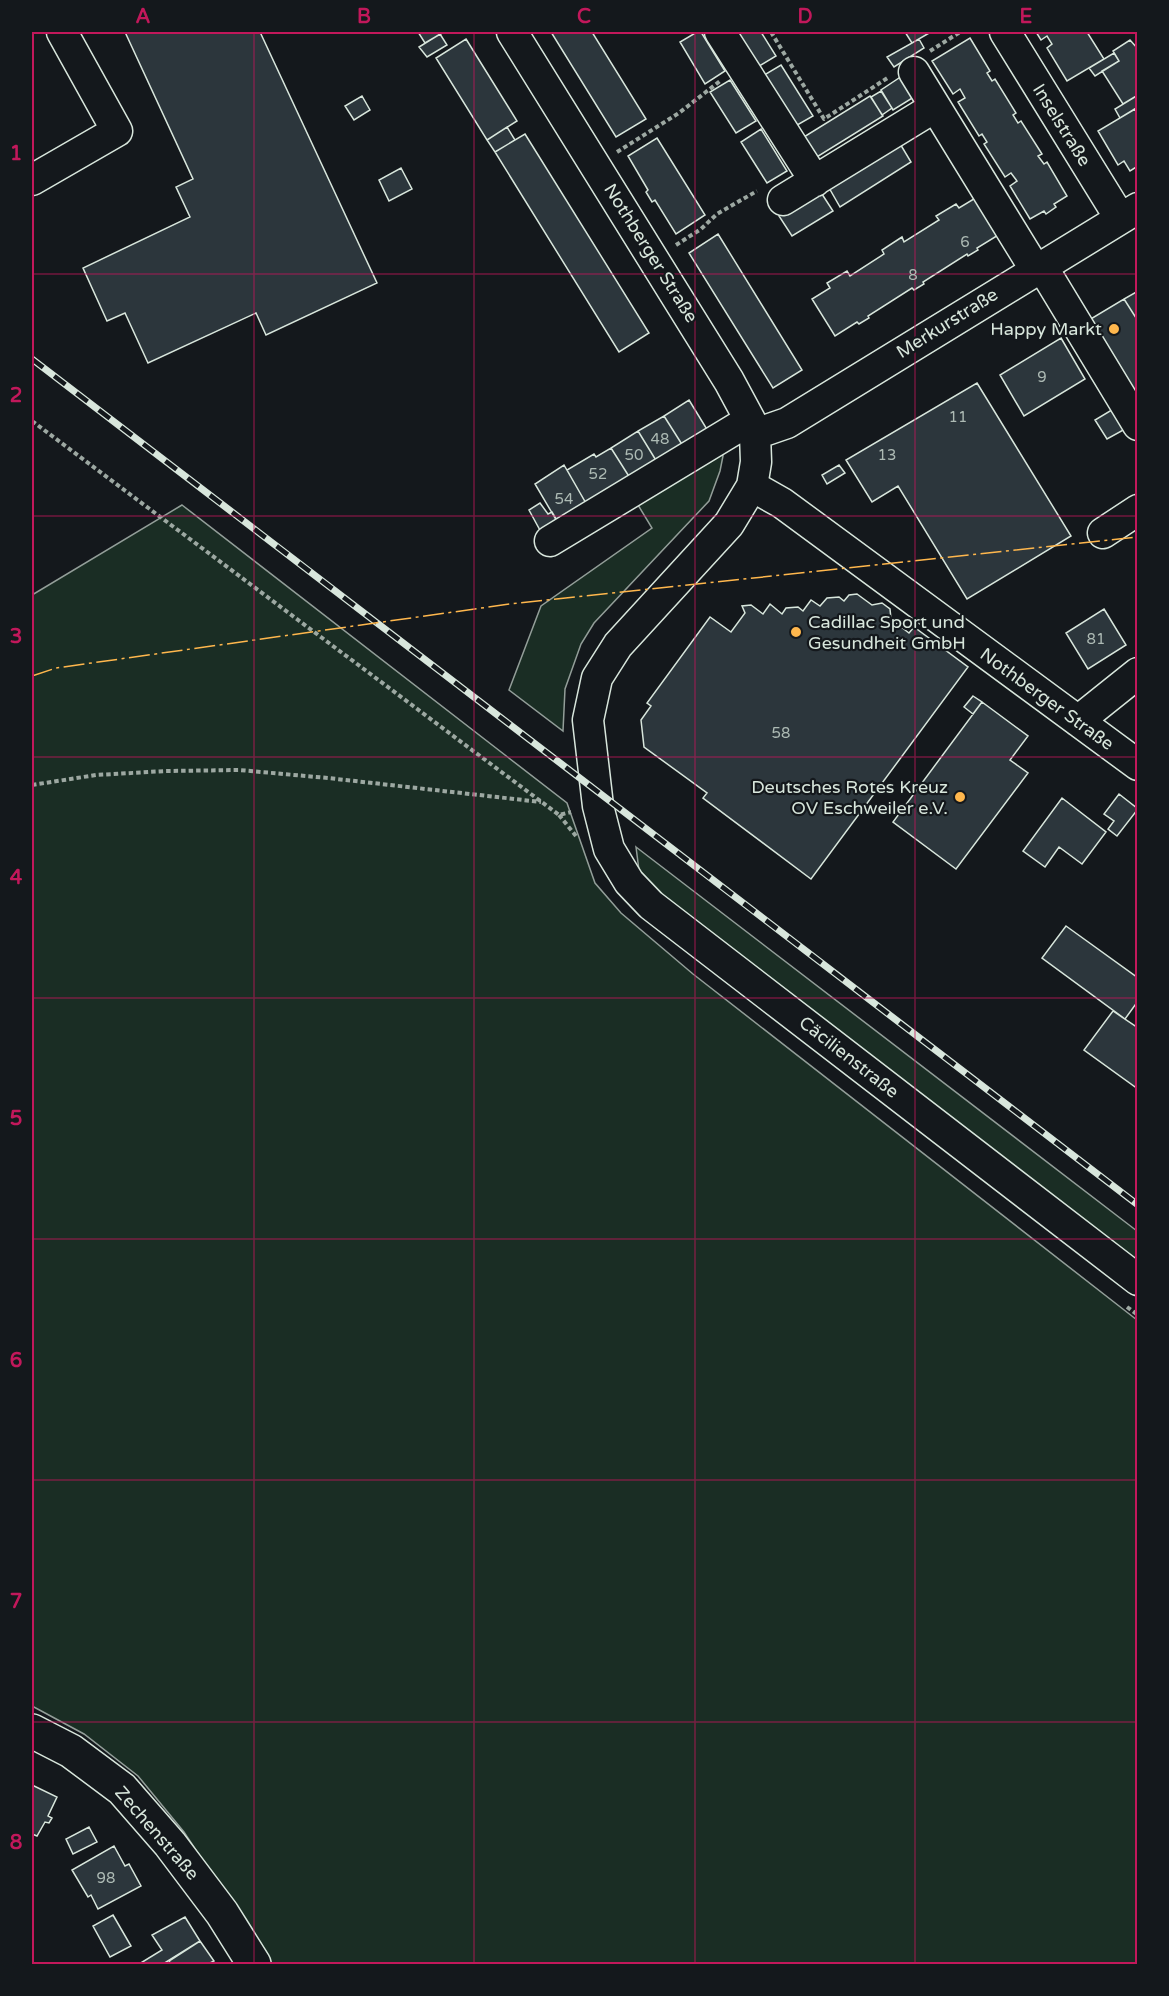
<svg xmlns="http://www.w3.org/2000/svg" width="1169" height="1996" font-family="'Varela Round',sans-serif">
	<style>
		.green { fill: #1a2d24; stroke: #939e99; stroke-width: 1.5 }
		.building { fill: #2c363c; stroke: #d8e6dc; stroke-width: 1.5 }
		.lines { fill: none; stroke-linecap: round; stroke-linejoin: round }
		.minor-casing { stroke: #d8e6dc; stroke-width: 33 }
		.major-casing { stroke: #d8e6dc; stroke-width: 36 }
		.path { stroke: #9da8a2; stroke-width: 4; stroke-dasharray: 4.5 3; stroke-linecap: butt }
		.minor { stroke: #14181c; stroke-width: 30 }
		.major { stroke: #14181c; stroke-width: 33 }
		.rail-casing { stroke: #d8e6dc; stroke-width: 7 }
		.rail { stroke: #14181c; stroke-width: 4.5; stroke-dasharray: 14; stroke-linecap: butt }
		.power { stroke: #ffb74d; stroke-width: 1.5; stroke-dasharray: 21 4.5 3 4.5; stroke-linecap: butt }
		.grid { fill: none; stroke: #c2185b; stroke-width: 1.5; stroke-opacity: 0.55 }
		.poi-dot { fill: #ffb74d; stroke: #14181c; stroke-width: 2 }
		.labels { text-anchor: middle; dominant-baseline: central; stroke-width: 4.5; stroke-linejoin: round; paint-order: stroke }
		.number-label { font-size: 15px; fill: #adbab4 }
		.street-label { font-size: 18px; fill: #d8e6dc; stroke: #14181c }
		.poi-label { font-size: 18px; fill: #d8e6dc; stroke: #14181c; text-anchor: end }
		.neatline { fill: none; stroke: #c2185b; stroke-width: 2 }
		.grid-label { font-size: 20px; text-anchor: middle; font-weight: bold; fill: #c2185b }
	</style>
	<rect width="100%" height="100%" fill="#14181c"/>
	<path class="green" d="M721,447L723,456L720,471L709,501L594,623L581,644L565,689L563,731L509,690L541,606L652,528L638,505L640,500Z
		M182,505L567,803L595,883L621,913L693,974L1137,1320V1964H271L184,1832L138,1776L84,1734L32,1706V595Z
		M636,847L1137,1231V1262L640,878Z"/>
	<path class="building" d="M125,32H260L377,283L266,335L256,313L148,363L125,313L107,321L83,268L190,217L176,187L193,179Z
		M418,32H444L425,43Z
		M551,32H592L646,119L616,137Z
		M697,32H701L725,71L705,84L680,42Z
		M733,32H761L776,56L756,68Z
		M905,32H931L912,43Z
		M1036,32H1087L1104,59L1067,81L1047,48L1052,44L1047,36L1041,40Z
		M440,34L447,45L427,57L419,47Z
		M970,38L990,71L987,73L992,81L995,79L1016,113L1013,115L1018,123L1021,121L1042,154L1038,156L1044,164L1047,162L1067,196L1054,204L1056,207L1046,214L1044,211L1030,219L1010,186L1017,181L1011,173L1005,177L984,144L987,142L982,134L979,136L958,102L965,98L960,89L953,94L932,61Z
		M466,39L517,121L487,140L436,58Z
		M919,39L924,48L894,67L887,57Z
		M1130,40L1138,49V95L1123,104L1102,71L1119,61L1113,51Z
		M1114,53L1119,61L1095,76L1089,68Z
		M781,65L813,116L792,128L761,77Z
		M902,76L914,97L893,110L881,90Z
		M730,80L756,121L736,133L710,92Z
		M881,91L892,108L882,115L871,97Z
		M1138,95V107L1120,118L1115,109Z
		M362,96L370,110L354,120L345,106Z
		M870,96L883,116L812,160L799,140Z
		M1135,109L1138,114V166L1130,171L1124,161L1118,165L1098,131Z
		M507,127L515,140L495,152L487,140Z
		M761,129L787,171L767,183L741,142Z
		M525,134L649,333L619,352L495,152Z
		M657,138L705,215L676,234L655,200L652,202L646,192L648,190L628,156Z
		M899,142L911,162L840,207L828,186Z
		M401,168L412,189L389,201L379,180Z
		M820,191L833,211L792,236L779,216Z
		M977,197L1000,234L977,248L978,250L968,256L967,254L923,282L924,284L914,290L912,288L868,316L869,318L859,324L857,322L835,336L812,299L830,288L827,283L847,271L850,276L884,254L882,250L902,237L904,242L939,220L936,216L956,204L959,208Z
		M718,234L802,370L773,388L689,253Z
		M1138,291V321L1124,299Z
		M1124,299L1138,321V400L1089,320Z
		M1061,338L1085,379L1024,416L1000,375Z
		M977,383L1071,536L967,599L898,486L872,502L846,460Z
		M689,400L708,431L683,446L664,416Z
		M1115,408L1127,428L1107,439L1095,420Z
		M664,416L683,446L657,462L638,431Z
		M638,431L657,462L630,478L611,448Z
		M611,448L630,478L587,505L567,470L594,454L596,457Z
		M564,465L587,505L558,523L535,484Z
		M839,465L845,473L827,484L822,475Z
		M540,503L548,514L552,512L558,522L541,532L529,510Z
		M857,594L872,605L882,603L890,609L891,619L909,633L914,627L968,667L811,879L703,798L707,793L644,747L641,720L651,706L647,703L710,617L731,632L745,613L742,606L751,605L763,614L770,604L782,614L786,608L798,607L803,611L811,600L820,606L827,598L839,597L844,601L849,595Z
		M1104,609L1126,645L1088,669L1066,633Z
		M973,696L982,702L973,714L964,707Z
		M982,702L1028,736L1010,760L1028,773L956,869L893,822Z
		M1119,794L1138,809L1117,836L1108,829L1114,821L1104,814Z
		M1062,798L1106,832L1082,864L1059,847L1045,867L1023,851Z
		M1066,926L1138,978V1001L1125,1019L1042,958Z
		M1113,1011L1138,1028V1089L1084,1050Z
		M32,1785L57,1797L48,1816L52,1818L49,1823L45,1822L37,1836L32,1834Z
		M89,1827L97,1842L73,1854L66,1839Z
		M114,1846L125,1866L129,1864L141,1886L98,1909L91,1895L88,1897L72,1870Z
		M113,1915L131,1946L110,1957L93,1926Z
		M185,1917L200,1941L163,1964H139L162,1950L152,1935Z
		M200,1941L214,1961L208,1964H171L169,1961Z"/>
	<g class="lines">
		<defs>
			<path id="minor" d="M512,32L729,381L750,420L755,434L756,462L752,486L729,524L618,645L597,678L588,720L598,806L609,849L629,882L651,905L1138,1280
				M720,32L815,181
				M1005,32L1120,218
				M914,72L1035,269
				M32,180L117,131L62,32
				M783,200L935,107
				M1041,265L1138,425
				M755,434L787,423L1138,208
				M752,486L782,503L1138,765
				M1103,533L1138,510
				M550,541L750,420
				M1078,721L1138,673"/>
			<path id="major" d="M32,1731L71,1751L122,1789L170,1844L222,1913L254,1964"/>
		</defs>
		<use href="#minor" class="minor-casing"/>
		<use href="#major" class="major-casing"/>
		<path class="path" d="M771,32L824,119L889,77
			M930,51L960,32
			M617,152L679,113L720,81
			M676,245L701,229L717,214L757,191
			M32,421L559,815L571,812
			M32,785L96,775L166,771L239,770L328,778L541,802
			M559,815L576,836
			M1127,1307L1138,1315"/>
		<use href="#minor" class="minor"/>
		<use href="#major" class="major"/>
		<defs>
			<path id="rail" d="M32,359L1138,1205"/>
		</defs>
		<use href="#rail" class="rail-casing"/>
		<use href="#rail" class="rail"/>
		<path class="power" d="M32,676L56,668L510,604L1138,537"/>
	</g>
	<path class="grid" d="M254,32V1964M474,32V1964M695,32V1964M915,32V1964M32,274H1138M32,516H1138M32,757H1138M32,998H1138M32,1239H1138M32,1480H1138M32,1722H1138"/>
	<g class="poi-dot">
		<circle cx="1114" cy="329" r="6"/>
		<circle cx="796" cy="632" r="6"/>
		<circle cx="960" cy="797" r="6"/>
	</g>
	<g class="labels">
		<g class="number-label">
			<text x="965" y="242">6</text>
			<text x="913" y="275">8</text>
			<text x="1042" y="377">9</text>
			<text x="958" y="417">11</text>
			<text x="660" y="439">48</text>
			<text x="634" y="455">50</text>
			<text x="887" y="455">13</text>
			<text x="598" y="474">52</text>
			<text x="564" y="499">54</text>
			<text x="1096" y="639">81</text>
			<text x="781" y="733">58</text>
			<text x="106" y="1878">98</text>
		</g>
		<g class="street-label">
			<text transform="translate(1062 125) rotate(58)">Inselstraße</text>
			<text transform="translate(651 253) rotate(58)">Nothberger Straße</text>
			<text transform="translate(947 323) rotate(-32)">Merkurstraße</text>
			<text transform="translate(1047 699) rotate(36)">Nothberger Straße</text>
			<text transform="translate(849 1057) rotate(38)">Cäcilienstraße</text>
			<text transform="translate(157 1833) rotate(49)">Zechenstraße</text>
		</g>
		<g class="poi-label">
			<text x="1102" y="329">Happy Markt</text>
			<text x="808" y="622" text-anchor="start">Cadillac Sport und<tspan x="808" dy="21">Gesundheit GmbH</tspan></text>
			<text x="948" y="787">Deutsches Rotes Kreuz<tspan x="948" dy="21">OV Eschweiler e.V.</tspan></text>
		</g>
	</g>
	<rect width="1169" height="1996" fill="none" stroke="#14181c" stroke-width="66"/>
	<rect x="33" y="33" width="1103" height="1930" class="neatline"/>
	<g class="grid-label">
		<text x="143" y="23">A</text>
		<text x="364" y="23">B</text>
		<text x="584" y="23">C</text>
		<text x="805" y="23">D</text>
		<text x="1026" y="23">E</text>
		<text x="16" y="160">1</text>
		<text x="16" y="402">2</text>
		<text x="16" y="643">3</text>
		<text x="16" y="884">4</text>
		<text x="16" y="1125">5</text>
		<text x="16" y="1367">6</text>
		<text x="16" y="1608">7</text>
		<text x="16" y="1849">8</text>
	</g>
</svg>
